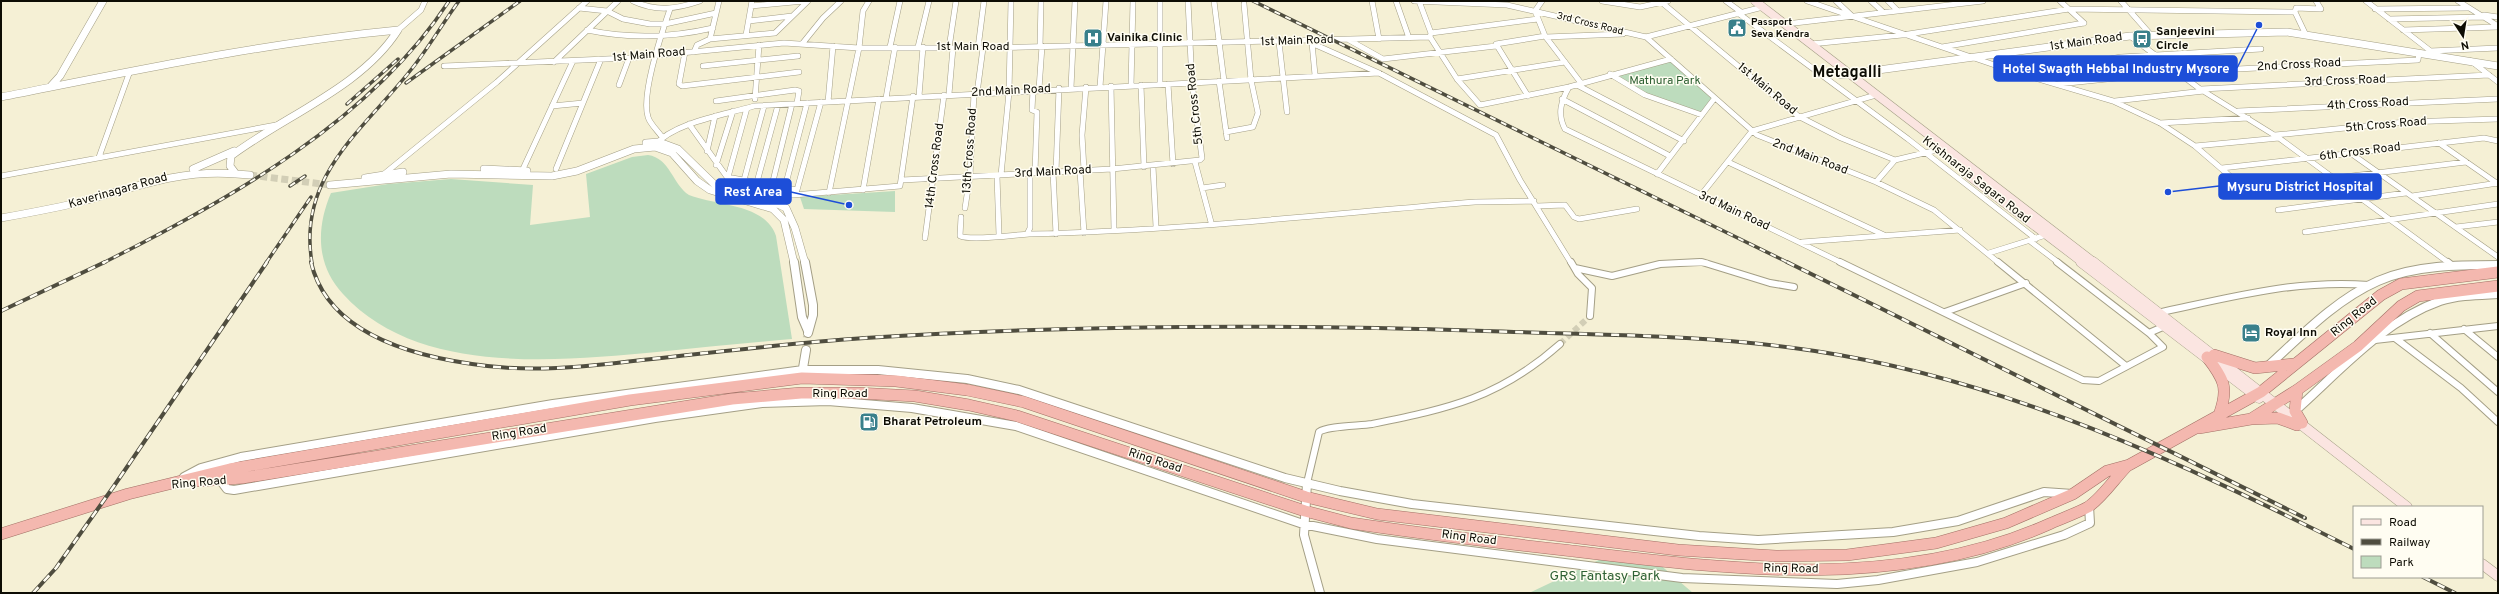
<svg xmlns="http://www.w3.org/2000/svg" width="2499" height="594" font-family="Overpass,sans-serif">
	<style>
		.green { fill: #bddcbd }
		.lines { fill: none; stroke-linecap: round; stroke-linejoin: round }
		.minor-tunnel { stroke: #d2ceb6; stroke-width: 6; stroke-dasharray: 6 3.5; stroke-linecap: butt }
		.tertiary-tunnel-far1 { stroke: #d2ceb6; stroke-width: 7; stroke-dasharray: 7 3.5; stroke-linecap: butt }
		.tertiary-tunnel { stroke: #d2ceb6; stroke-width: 8; stroke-dasharray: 8 4.5; stroke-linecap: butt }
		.minor-far1-casing { stroke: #a49f86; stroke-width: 6 }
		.minor-casing { stroke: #a49f86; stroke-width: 8 }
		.tertiary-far1-casing { stroke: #a49f86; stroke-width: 8 }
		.tertiary-casing { stroke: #a49f86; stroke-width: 10 }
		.secondary-far1-casing { stroke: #a49f86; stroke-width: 9 }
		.secondary-casing { stroke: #a49f86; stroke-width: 11 }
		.trunk-casing { stroke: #a27166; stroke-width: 12 }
		.minor-far1 { stroke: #fff; stroke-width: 5 }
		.minor { stroke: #fff; stroke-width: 6 }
		.tertiary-far1 { stroke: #fff; stroke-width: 7 }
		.tertiary { stroke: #fff; stroke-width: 8 }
		.secondary-far1 { stroke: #fbe5e1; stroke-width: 8 }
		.secondary { stroke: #fbe5e1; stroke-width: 10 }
		.trunk { stroke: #f4b8af; stroke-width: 11 }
		.rail-far1-casing { stroke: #4f4d3f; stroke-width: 3.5 }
		.rail-casing { stroke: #4f4d3f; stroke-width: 4 }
		.rail-far1 { stroke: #fffdf2; stroke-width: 2; stroke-dasharray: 6; stroke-linecap: butt }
		.rail { stroke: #fffdf2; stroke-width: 2.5; stroke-dasharray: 8; stroke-linecap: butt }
		.labels { text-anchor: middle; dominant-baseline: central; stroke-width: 3; stroke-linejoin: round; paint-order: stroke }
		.far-poi-label { font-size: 10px; font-weight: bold; fill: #0d0c04; stroke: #fffdf2; text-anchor: start }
		.far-street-label { font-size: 10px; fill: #0d0c04; stroke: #fffdf2 }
		.poi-label { font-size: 12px; font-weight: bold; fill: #0d0c04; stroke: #fffdf2; text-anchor: start }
		.street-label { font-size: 12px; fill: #0d0c04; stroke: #fffdf2 }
		.park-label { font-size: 12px; fill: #2f6134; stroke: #fffdf2 }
		.near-park-label { font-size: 14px; fill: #2f6134; stroke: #fffdf2 }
		.district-label { font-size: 16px; font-weight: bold; fill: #0d0c04; stroke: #fffdf2 }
		.leader { fill: none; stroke: #1d4ed8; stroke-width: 1.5 }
		.callout-dot { fill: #1d4ed8; stroke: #fffdf2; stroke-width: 1.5 }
		.callout { fill: #1d4ed8; stroke: #1d4ed8; stroke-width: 1.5 }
		.callout-label { font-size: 13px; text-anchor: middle; font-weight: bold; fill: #fff }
	</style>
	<rect width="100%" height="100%" fill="#f5f0d5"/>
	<path class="green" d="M1671,59L1714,99L1702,115L1645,95L1610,74Z
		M648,155C670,158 673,185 689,195C716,206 765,203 776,236L792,339C747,343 702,347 657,352C558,361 417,376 343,294C316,265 316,228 331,193L388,184L451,179L533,185L530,225L590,217L586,174L632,157Z
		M895,191V212L804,209L800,197Z
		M1603,558L1658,563L1693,593H1529Z"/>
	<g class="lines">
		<path class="minor-tunnel" d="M1560,344L1590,316"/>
		<path class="tertiary-tunnel-far1" d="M250,175L330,185"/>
		<path class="tertiary-tunnel" d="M806,350L807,336"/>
		<defs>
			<path id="minor-far1" d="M633,1C656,12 677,9 700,1
				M1160,1V85
				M1214,1L1224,81
				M1372,1L1379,39
				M1396,1L1409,38
				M1414,1L1507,5L1646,37L1763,7
				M1419,1L1431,33L1430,37L1457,79L1480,105L1569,87L1671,59
				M1542,1L1535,11L1545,36L1581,83
				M1602,1L1640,7L1668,1
				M1660,1L1798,116L1841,138L1895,160
				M1726,1L1741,12
				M1807,1L2021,74L2113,101L2160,123L2195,146L2245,189L2466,162
				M1836,1L1851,15
				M1871,1L1883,12
				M1888,1L1897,10
				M2060,1L2084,23
				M2121,1L2151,35
				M2366,1L2437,56
				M2458,1L2498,26
				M751,6L804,1
				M579,8L607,11L623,19L650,24H665L716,13
				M2375,9L2468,8
				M2295,12L2296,8L2321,9L2316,1
				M1738,13L1908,139L2036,239
				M2484,15L2498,17
				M2389,19L2484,17
				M749,21L792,16
				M1786,24L1983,1
				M398,30L421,10L425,1
				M587,30C630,39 670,38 713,28
				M2403,30L2498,27
				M1431,33L1538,19
				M746,35L752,1
				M2130,36L2200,89L2279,138L2449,263
				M1546,37L1623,34
				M1646,37L1757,135L1876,182L1934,210L1999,263
				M710,39L719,1
				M1349,40L1383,59L1496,46
				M1279,42L1287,112
				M1309,42L1379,73L1496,135L1520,180L1571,263
				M1312,43L1315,75
				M802,44L823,18L841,1
				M1811,44L1902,35L2069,9L2295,12L2305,33
				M890,47L900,1
				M918,47L929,1
				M1040,47L1041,1
				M1942,47L2084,23
				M949,48L956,1
				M978,48L984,1
				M2430,51L2498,48
				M685,52L679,84L682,86L799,72
				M694,52L697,45L710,39L775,33L808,1
				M2471,61L2498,82
				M554,62L618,1
				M444,66L629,58L784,43L859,48H983L1430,37
				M703,66L798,56
				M1610,74L1645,95L1702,115
				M2023,74L2121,57L2261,49
				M1457,79L1565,62
				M1219,81L1227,138
				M1168,84L1173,164
				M2058,84L2176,72L2418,60L2419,53
				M619,85L629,58
				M1141,85L1144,167
				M1577,85L1684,141
				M1111,86L1114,230
				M1131,86L1133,1
				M1100,87L1106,1
				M1569,87C1561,101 1557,114 1565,129L1842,263
				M1071,88L1075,1
				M1039,89L1042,46
				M2201,89L2489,75
				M1033,90L1032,110L1037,112L1035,173
				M977,93L983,48
				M949,94L953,48
				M919,96L923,47
				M1528,96L1496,44L1545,36
				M886,98L895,47
				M755,99L759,45
				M1562,99L1670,156
				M716,101L795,90L799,91L797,103
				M2115,101L2204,91
				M828,102L833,46
				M552,106L583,103
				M2238,111L2498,99
				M2160,123L2248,118
				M689,124L727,177L797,190L780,203
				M1226,132L1253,127L1258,113L1251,80L1244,4
				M2275,135L2405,122L2498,119
				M662,137C658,131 650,124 648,117C641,95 662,32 670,9
				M2439,143L2498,184
				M655,145C675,122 725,115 754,106L1379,73
				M2195,146L2279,138
				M707,151L715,116
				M2349,152L2498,257
				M99,157L130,71
				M1195,162L1211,222
				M1728,162L1884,235
				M716,165L733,111
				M1153,166L1156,227
				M2222,168L2484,138L2498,141
				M556,169L601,59
				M1084,170L1082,135L1086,87
				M522,171L573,61
				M1080,171L1084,233
				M1053,172L1056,234
				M1056,172L1059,88
				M384,174L497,82L587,1
				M1657,174L1714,99
				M1001,175L1009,92L1011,1
				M1,176L276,125
				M997,176L999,235
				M728,177L747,108
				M744,180L764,106
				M902,180L1112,169L1200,160L1202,158L1192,83L1188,1
				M757,182L778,105
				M1876,182L1895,160L1937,150
				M772,185L792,104
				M785,187L807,103
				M1202,188L1223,185
				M797,190L821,102
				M863,190L879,99
				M829,193L859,48L863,11L869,1
				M793,195L900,186L913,96
				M1701,195L1752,131L1876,95
				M2412,196L2498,183
				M1537,206L1565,205L1574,217L1579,219L1637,209
				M965,208L970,176L974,93
				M2278,210L2406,193
				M961,217L960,236C972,241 1012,235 1029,234C1178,231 1327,214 1475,202L1534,201
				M2456,227L2498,222
				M2305,232L2498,204
				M1027,234L1030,228V173
				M925,238L944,95
				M2030,241L2059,263
				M1802,242L1960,230
				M1989,253L2046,235
				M1679,263H1707"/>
			<path id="minor" d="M1571,262L1578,274L1592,288L1590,316
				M1702,262L1770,283L1794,287
				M1840,262L2083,380L2099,381L2163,347L2149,333L2057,262
				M1998,262L2126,366
				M2448,262L2453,266
				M1575,268L1612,276L1660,264L1700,262
				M1945,312L2026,283
				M2157,313C2228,298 2296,279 2369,285
				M2464,329L2498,357
				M2149,333L2165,326
				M2430,333L2498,392
				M2395,338L2461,388L2498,422
				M2375,340L2498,326
				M1307,483L1319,432C1327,426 1359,426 1372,424C1450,408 1499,398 1560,344"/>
			<path id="tertiary-far1" d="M1841,75L2130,36L2287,32L2498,66
				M50,87L60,76L103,1
				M1,97C133,71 264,43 398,30C362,87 284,116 231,156L230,166L236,174L250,175
				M646,143L659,142L678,149L715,185L767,199L786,208L795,228L805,263
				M193,169L234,151
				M484,169L527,171
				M365,178L403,172
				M330,185L451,174L552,176L577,171L634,149L655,147L672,153L697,181L710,190L773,209L784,220L794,263
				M1,218C29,213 57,208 84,201C135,187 182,169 236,174"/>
			<path id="tertiary" d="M794,262L802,317L808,331
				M805,262L813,305V315L808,333
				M2267,367C2301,336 2335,300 2378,281C2414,265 2459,265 2498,265
				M802,374L806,350
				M2295,411C2339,372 2383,321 2440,301C2459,295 2479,295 2498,294
				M184,477L201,468L241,457L553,404L803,370H878L967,379L1019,390L1285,478L1340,491L1412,504L1699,536L1758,540L1893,532L1958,521L2044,492L2073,494
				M221,481L227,489L234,490L655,418L762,403L828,401L912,408L1016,426L1303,524L1377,539L1682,578L1837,584L1878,580L1977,562L2064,535L2090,523L2089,506
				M1307,483L1304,535L1320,593"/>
			<path id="secondary-far1" d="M1755,1L2095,263
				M1969,176L2083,263"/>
			<path id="secondary" d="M2081,262L2259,398
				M2093,262L2407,507
				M2482,564L2498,576"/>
			<path id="trunk" d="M2214,355L2255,368L2293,364
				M2207,357C2224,379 2229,388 2219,415
				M2297,390L2295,411L2302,423
				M2251,419L2278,418L2297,425
				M2199,428L2251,419L2297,390L2358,346L2401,306L2418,296L2498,286
				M199,481L242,478L732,399L801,393H857L915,396L969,405L1017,416L1305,511L1351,523C1422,534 1493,542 1564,550C1722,569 1896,592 2047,525C2060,519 2075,514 2088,507C2102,498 2115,478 2127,466
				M1,534L128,494L230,469L630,400L802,378L896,381L967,390L1024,402L1306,497L1377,514L1678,550L1776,556L1847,555L1936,543L2006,523L2073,494L2107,471L2129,465L2261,392L2381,295L2401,284L2498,272"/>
		</defs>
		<use href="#minor-far1" class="minor-far1-casing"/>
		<use href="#minor" class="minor-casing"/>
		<use href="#tertiary-far1" class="tertiary-far1-casing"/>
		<use href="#tertiary" class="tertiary-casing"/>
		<use href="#secondary-far1" class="secondary-far1-casing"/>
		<use href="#secondary" class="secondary-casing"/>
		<use href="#trunk" class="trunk-casing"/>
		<use href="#minor-far1" class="minor-far1"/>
		<use href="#minor" class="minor"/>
		<use href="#tertiary-far1" class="tertiary-far1"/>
		<use href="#tertiary" class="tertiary"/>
		<use href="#secondary-far1" class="secondary-far1"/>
		<use href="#secondary" class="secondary"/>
		<use href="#trunk" class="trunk"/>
		<defs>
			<path id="rail-far1" d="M1253,1L1789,263
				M406,83L520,1
				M347,104L398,59
				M290,186L305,176
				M103,263C228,200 371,121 449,1
				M266,263L311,197
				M312,263C297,177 362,131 410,71C428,49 442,24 459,1"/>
			<path id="rail" d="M311,262C327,332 409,355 472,364C529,373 585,367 642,360C716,352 791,343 865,338C1071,325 1278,324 1485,331C1595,335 1706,334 1815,351C2007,380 2182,463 2354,549
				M1787,262L2305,518
				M1,311L105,262
				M2423,577L2455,593
				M33,593L56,568L114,486L267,262"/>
		</defs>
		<use href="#rail-far1" class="rail-far1-casing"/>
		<use href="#rail" class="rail-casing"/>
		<use href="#rail-far1" class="rail-far1"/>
		<use href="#rail" class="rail"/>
	</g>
	<defs>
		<symbol id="civic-square" viewBox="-11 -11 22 22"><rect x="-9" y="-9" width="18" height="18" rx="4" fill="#39808b" stroke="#fffdf2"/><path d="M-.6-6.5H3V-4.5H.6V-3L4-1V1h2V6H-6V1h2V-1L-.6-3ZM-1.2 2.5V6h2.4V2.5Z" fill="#fff"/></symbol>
		<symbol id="hospital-square" viewBox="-11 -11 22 22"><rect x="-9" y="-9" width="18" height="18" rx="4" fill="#39808b" stroke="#fffdf2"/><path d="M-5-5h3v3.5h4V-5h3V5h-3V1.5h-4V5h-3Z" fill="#fff"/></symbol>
		<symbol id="bus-square" viewBox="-11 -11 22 22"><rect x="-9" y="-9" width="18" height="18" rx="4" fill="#39808b" stroke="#fffdf2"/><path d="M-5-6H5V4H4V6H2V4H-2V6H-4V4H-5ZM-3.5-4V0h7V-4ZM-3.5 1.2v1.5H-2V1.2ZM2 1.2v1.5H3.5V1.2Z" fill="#fff"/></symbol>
		<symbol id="hotel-square" viewBox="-11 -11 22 22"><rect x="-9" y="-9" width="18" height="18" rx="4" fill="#39808b" stroke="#fffdf2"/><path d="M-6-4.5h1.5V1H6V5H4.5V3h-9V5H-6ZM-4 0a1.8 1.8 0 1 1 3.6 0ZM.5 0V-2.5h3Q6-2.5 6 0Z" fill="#fff"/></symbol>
		<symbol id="fuel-square" viewBox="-11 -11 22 22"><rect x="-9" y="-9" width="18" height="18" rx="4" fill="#39808b" stroke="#fffdf2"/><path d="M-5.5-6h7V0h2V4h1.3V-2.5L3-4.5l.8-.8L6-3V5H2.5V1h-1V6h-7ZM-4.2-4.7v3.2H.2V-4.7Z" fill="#fff"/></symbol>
	</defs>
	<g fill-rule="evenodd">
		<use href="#civic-square" x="1726" y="17" width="22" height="22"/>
		<use href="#hospital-square" x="1082" y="27" width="22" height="22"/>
		<use href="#bus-square" x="2131" y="28" width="22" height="22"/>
		<use href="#hotel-square" x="2240" y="322" width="22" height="22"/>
		<use href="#fuel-square" x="858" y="411" width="22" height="22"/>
	</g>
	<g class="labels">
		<g class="far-poi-label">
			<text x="1751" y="22">Passport<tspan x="1751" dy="12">Seva Kendra</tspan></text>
		</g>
		<g class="far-street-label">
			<text transform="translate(1590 24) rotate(14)">3rd Cross Road</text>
		</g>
		<g class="poi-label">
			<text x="2156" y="32">Sanjeevini<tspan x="2156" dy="14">Circle</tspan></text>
			<text x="1107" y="38">Vainika Clinic</text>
			<text x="2265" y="333">Royal Inn</text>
			<text x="883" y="422">Bharat Petroleum</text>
		</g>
		<g class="street-label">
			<text transform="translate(1297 41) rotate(-2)">1st Main Road</text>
			<text transform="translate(2086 42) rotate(-8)">1st Main Road</text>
			<text x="973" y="47">1st Main Road</text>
			<text transform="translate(649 55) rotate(-5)">1st Main Road</text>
			<text transform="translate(2299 65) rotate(-3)">2nd Cross Road</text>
			<text transform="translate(2345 81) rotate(-2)">3rd Cross Road</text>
			<text transform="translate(1767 89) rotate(40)">1st Main Road</text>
			<text transform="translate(1011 91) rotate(-3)">2nd Main Road</text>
			<text transform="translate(1195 104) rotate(-96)">5th Cross Road</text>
			<text transform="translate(2368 104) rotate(-3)">4th Cross Road</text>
			<text transform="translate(2386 125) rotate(-5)">5th Cross Road</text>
			<text transform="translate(970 151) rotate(-86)">13th Cross Road</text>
			<text transform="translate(2360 152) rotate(-7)">6th Cross Road</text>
			<text transform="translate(1810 157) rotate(21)">2nd Main Road</text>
			<text transform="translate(935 166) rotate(-83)">14th Cross Road</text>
			<text transform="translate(1053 172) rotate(-3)">3rd Main Road</text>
			<text transform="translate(1976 180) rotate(38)">Krishnaraja Sagara Road</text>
			<text transform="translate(118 191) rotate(-16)">Kaverinagara Road</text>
			<text transform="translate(1734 211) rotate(25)">3rd Main Road</text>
			<text transform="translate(2354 317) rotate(-39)">Ring Road</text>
			<text x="840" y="394">Ring Road</text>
			<text transform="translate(519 433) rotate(-9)">Ring Road</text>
			<text transform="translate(1155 461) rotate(18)">Ring Road</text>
			<text transform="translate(199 483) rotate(-5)">Ring Road</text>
			<text transform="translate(1469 538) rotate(7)">Ring Road</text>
			<text transform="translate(1791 569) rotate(1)">Ring Road</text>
		</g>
		<g class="park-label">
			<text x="1665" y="81">Mathura Park</text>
		</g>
		<g class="near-park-label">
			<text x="1605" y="576">GRS Fantasy Park</text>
		</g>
		<g class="district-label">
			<text x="1847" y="73">Metagalli</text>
		</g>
	</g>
	<path class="leader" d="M2259 25L2237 68M2168 192L2219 186M849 205L791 192"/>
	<g class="callout-dot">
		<circle cx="2259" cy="25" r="4"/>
		<circle cx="2168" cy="192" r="4"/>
		<circle cx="849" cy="205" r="4"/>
	</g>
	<g class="callout">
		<rect x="1994" y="56" width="243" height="25" rx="4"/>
		<rect x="2219" y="174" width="162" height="25" rx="4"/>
		<rect x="716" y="179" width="75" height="25" rx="4"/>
	</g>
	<g class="callout-label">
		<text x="2116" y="73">Hotel Swagth Hebbal Industry Mysore</text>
		<text x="2300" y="191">Mysuru District Hospital</text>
		<text x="753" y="196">Rest Area</text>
	</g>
	<rect width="2499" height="594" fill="none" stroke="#0d0c04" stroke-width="4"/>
	<rect x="2353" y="506" width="130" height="72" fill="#fffdf2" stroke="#9e9d93"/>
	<rect x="2361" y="519" width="20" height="6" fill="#fbe5e1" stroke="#9e9d93"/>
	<text x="2389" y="526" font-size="12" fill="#0d0c04">Road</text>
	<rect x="2361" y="539" width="20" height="6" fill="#4f4d3f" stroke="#9e9d93"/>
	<text x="2389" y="546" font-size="12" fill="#0d0c04">Railway</text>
	<rect x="2361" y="556" width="20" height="12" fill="#bddcbd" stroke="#9e9d93"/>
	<text x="2389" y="566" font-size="12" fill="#0d0c04">Park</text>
	<g transform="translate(2463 36) rotate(168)" stroke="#fffdf2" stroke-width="3" paint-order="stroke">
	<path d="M0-3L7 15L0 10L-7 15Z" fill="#0d0c04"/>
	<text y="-6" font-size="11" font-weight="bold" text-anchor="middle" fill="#0d0c04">N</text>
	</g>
</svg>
